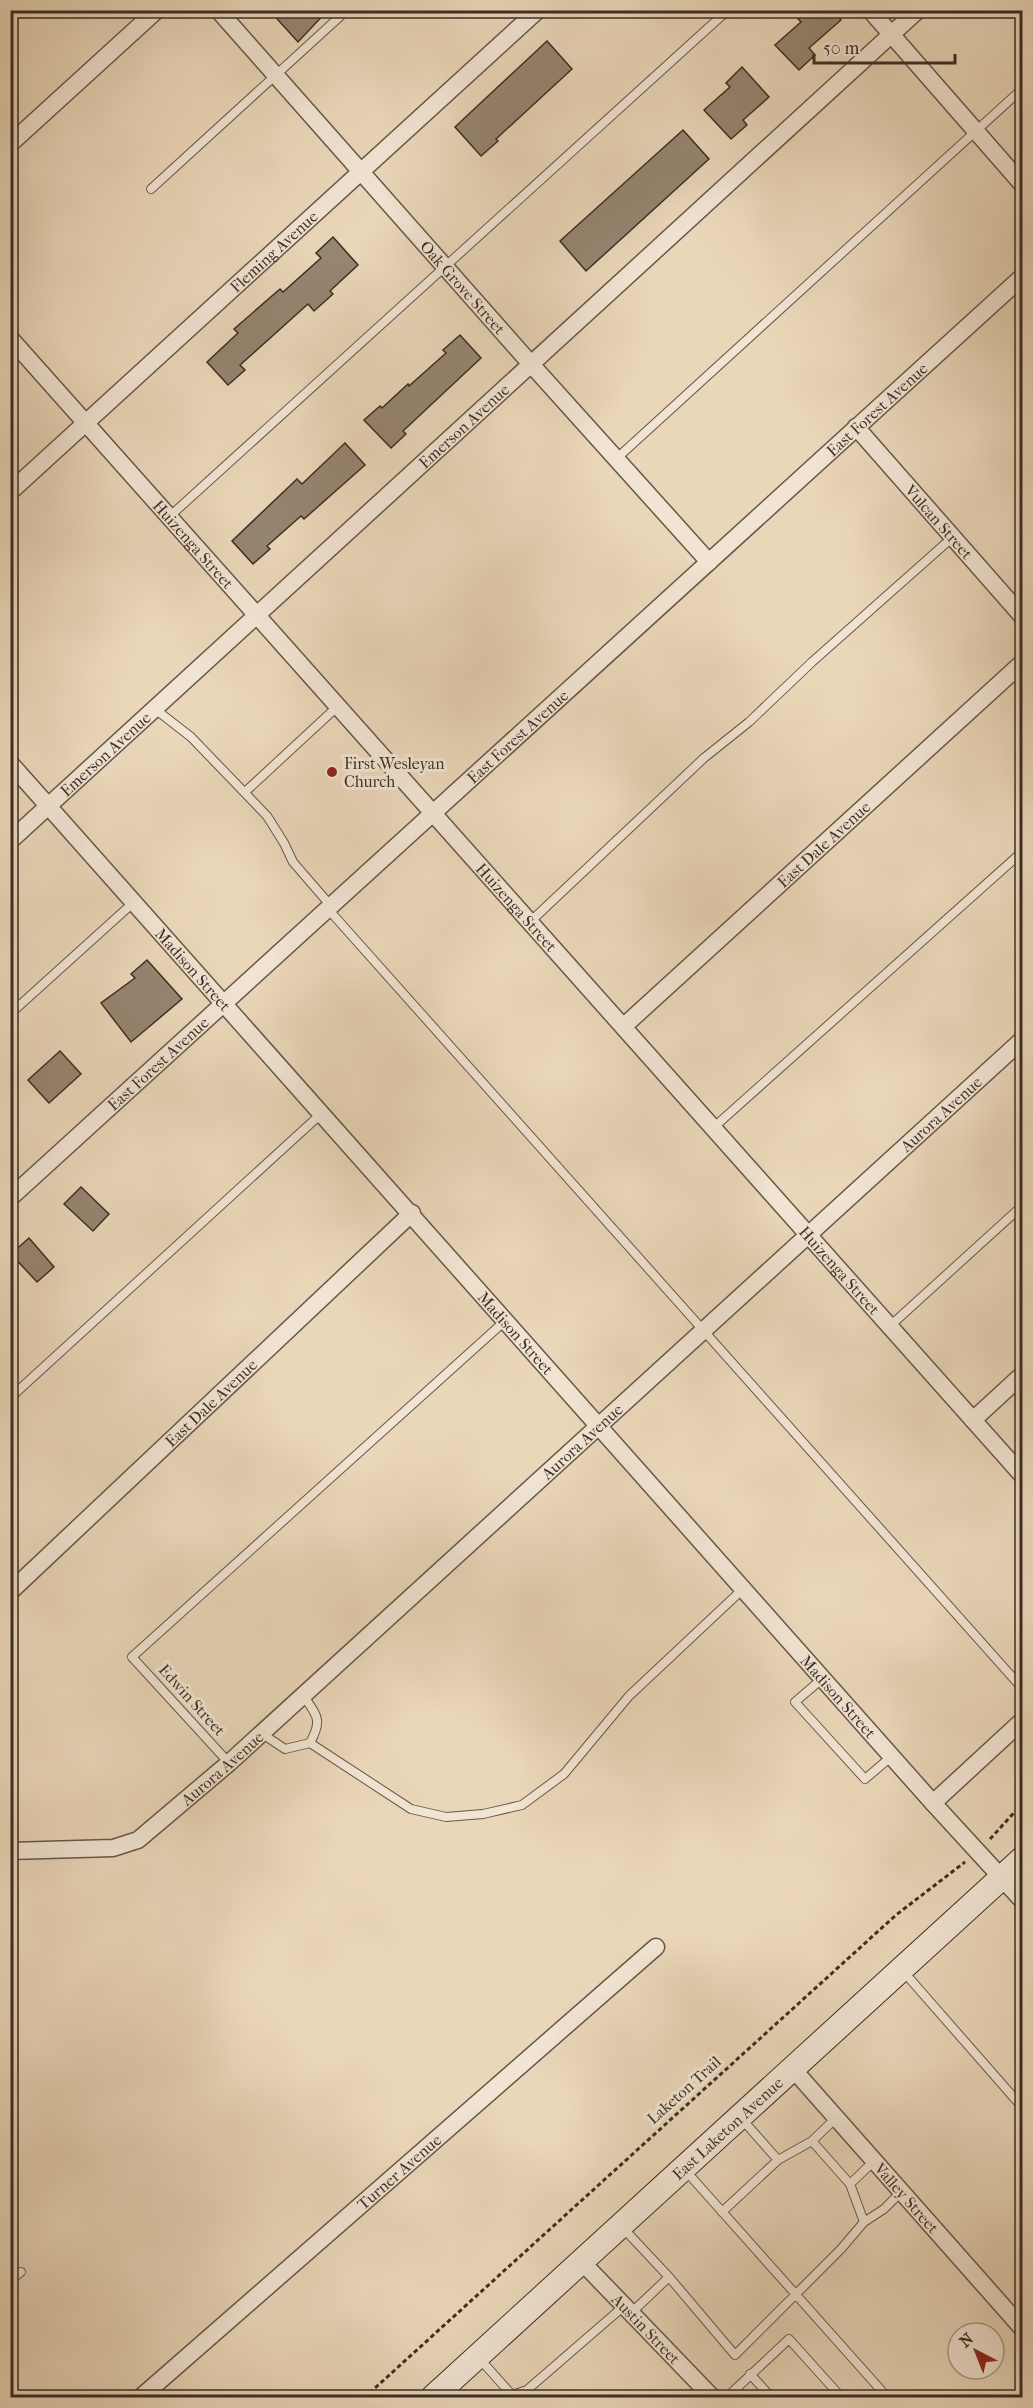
<svg xmlns="http://www.w3.org/2000/svg" width="1033" height="2408" font-family="'IM FELL French Canon',serif">
	<style>
		.building { fill: #968571; stroke: #3a2e24; stroke-width: 1.5 }
		.lines { fill: none; stroke-linecap: round; stroke-linejoin: round }
		.lane-casing { stroke: #665849; stroke-width: 10 }
		.street-casing { stroke: #665849; stroke-width: 19 }
		.secondary-casing { stroke: #3a2e24; stroke-width: 26 }
		.path { stroke: #3a2e24; stroke-width: 3; stroke-dasharray: 4.5 3; stroke-linecap: butt }
		.lane { stroke: #f1e4d2; stroke-width: 8 }
		.street { stroke: #f1e4d2; stroke-width: 16 }
		.secondary { stroke: #f1e4d2; stroke-width: 24 }
		.poi-dot { fill: #8f2418; stroke: #f1e4d2; stroke-width: 2 }
		.labels { text-anchor: middle; dominant-baseline: central; stroke-width: 6; stroke-linejoin: round; paint-order: stroke }
		.street-label { font-size: 16px; fill: #3a2e24; stroke: #f1e4d2 }
		.poi-label { font-size: 16px; fill: #3a2e24; stroke: #f1e4d2; text-anchor: start }
	</style>
	<rect width="100%" height="100%" fill="#ead6b9"/>
	<filter id="stains"><feTurbulence type="fractalNoise" baseFrequency=".00333" numOctaves="4"/><feColorMatrix values="0 0 0 0 .2 0 0 0 0 .09 0 0 0 0 .02 0 0 0 .5 -.17"/></filter>
	<radialGradient id="worn" r=".72"><stop offset=".6" stop-color="#630" stop-opacity="0"/><stop offset="1" stop-color="#630" stop-opacity=".3"/></radialGradient>
	<path class="building" d="M269,10H328L298,42Z
		M790,10H832L841,20L809,48L815,55L799,70L775,45L801,22Z
		M547,41L572,69L496,139L498,141L481,156L455,127Z
		M742,67L769,97L743,120L747,125L731,139L704,110L730,87L726,83Z
		M683,130L709,159L586,271L560,241Z
		M333,237L358,265L330,291L333,294L314,311L308,304L240,365L245,370L228,385L207,362L238,333L234,329L280,289L283,292L321,258L316,253Z
		M460,335L481,358L403,431L406,434L391,448L364,420L380,406L382,408L408,384L409,386L446,353L443,350Z
		M345,443L365,465L304,519L301,516L267,546L270,549L253,564L232,541L297,479L302,484Z
		M147,960L182,999L131,1042L101,1003L135,978L131,974Z
		M60,1051L81,1074L49,1103L28,1080Z
		M81,1187L109,1214L93,1231L64,1204Z
		M29,1238L54,1267L37,1282L11,1254Z"/>
	<g class="lines">
		<defs>
			<path id="lane" d="M151,189L347,10
				M616,459L1022,89
				M169,517L728,10
				M155,709L191,737L267,816L284,843L293,862L331,906
				M245,792L338,706
				M328,909L1022,1688
				M531,921L704,758L749,722L812,662L954,536
				M10,1014L134,902
				M713,1128L1022,852
				M890,1326L1022,1206
				M10,1398L322,1113
				M823,1678L795,1702L865,1779L892,1756
				M303,1695C317,1716 323,1719 310,1743L411,1809L446,1817L483,1814L522,1805L564,1774L629,1696L744,1588
				M261,1733L285,1749L310,1743
				M229,1763L132,1657L506,1320
				M903,1971L1022,2107
				M812,2141L850,2184L874,2161
				M778,2160L812,2141L836,2118
				M685,2170L888,2398
				M722,2212L778,2160L740,2117
				M864,2222L884,2209L901,2192
				M623,2228L669,2277L631,2313
				M669,2277L735,2355L841,2249L864,2222L850,2184
				M10,2281L21,2272
				M478,2357L512,2395V2398
				M750,2374L772,2398
				M515,2398L512,2395L527,2390L624,2306
				M726,2398L789,2339L842,2398"/>
			<g id="street">
				<path id="s1" d="M218,10L530,363L709,562"/>
				<path d="M870,10L1022,184"/>
				<path d="M10,144L157,10"/>
				<path id="s2" d="M10,338L1022,1475"/>
				<path id="s3" d="M856,427L1022,616"/>
				<path id="s4" d="M10,492L538,10"/>
				<path id="s5" d="M10,763L933,1803L1022,1900"/>
				<path id="s6" d="M10,841L918,10"/>
				<path id="s7" d="M624,1026L1022,663"/>
				<path id="s8" d="M10,1198L1022,277"/>
				<path d="M973,1420L1022,1375"/>
				<path id="s9" d="M10,1592L412,1213"/>
				<path d="M933,1803L1022,1721"/>
				<path id="s10" d="M10,1851L113,1848L138,1840L229,1763L1022,1040"/>
				<path id="s11" d="M793,2069L1022,2328"/>
				<path id="s12" d="M581,2261L713,2398"/>
				<path id="s13" d="M140,2398L656,1947"/>
			</g>
			<g id="secondary">
				<path id="s14" d="M432,2398L1022,1859"/>
			</g>
		</defs>
		<use href="#lane" class="lane-casing"/>
		<use href="#street" class="street-casing"/>
		<use href="#secondary" class="secondary-casing"/>
		<path class="path" d="M990,1839L1022,1804
			M364,2398L896,1915L965,1862"/>
		<use href="#lane" class="lane"/>
		<use href="#street" class="street"/>
		<use href="#secondary" class="secondary"/>
	</g>
	<circle class="poi-dot" cx="332" cy="772" r="6"/>
	<g class="labels">
		<g class="street-label">
			<text stroke="none"><textPath href="#s4" startOffset="357">Fleming Avenue</textPath></text>
			<text stroke="none"><textPath href="#s1" startOffset="370">Oak Grove Street</textPath></text>
			<text stroke="none"><textPath href="#s8" startOffset="1172">East Forest Avenue</textPath></text>
			<text stroke="none"><textPath href="#s6" startOffset="615">Emerson Avenue</textPath></text>
			<text stroke="none"><textPath href="#s3" startOffset="126">Vulcan Street</textPath></text>
			<text stroke="none"><textPath href="#s2" startOffset="276">Huizenga Street</textPath></text>
			<text stroke="none"><textPath href="#s8" startOffset="686">East Forest Avenue</textPath></text>
			<text stroke="none"><textPath href="#s6" startOffset="129">Emerson Avenue</textPath></text>
			<text stroke="none"><textPath href="#s7" startOffset="270">East Dale Avenue</textPath></text>
			<text stroke="none"><textPath href="#s2" startOffset="762">Huizenga Street</textPath></text>
			<text stroke="none"><textPath href="#s5" startOffset="276">Madison Street</textPath></text>
			<text stroke="none"><textPath href="#s8" startOffset="200">East Forest Avenue</textPath></text>
			<text stroke="none"><textPath href="#s10" startOffset="1212">Aurora Avenue</textPath></text>
			<text stroke="none"><textPath href="#s2" startOffset="1248">Huizenga Street</textPath></text>
			<text stroke="none"><textPath href="#s5" startOffset="762">Madison Street</textPath></text>
			<text stroke="none"><textPath href="#s9" startOffset="276">East Dale Avenue</textPath></text>
			<text stroke="none"><textPath href="#s10" startOffset="726">Aurora Avenue</textPath></text>
			<text stroke="none"><textPath href="#s5" startOffset="1248">Madison Street</textPath></text>
			<text transform="translate(192 1700) rotate(48)">Edwin Street</text>
			<text stroke="none"><textPath href="#s10" startOffset="240">Aurora Avenue</textPath></text>
			<text transform="translate(684 2090) rotate(-42)">Laketon Trail</text>
			<text stroke="none"><textPath href="#s14" startOffset="400">East Laketon Avenue</textPath></text>
			<text stroke="none"><textPath href="#s13" startOffset="344">Turner Avenue</textPath></text>
			<text stroke="none"><textPath href="#s11" startOffset="172">Valley Street</textPath></text>
			<text stroke="none"><textPath href="#s12" startOffset="94">Austin Street</textPath></text>
		</g>
		<g class="poi-label">
			<text x="344" y="763">First Wesleyan<tspan x="344" dy="18">Church</tspan></text>
		</g>
	</g>
	<rect width="1033" height="2408" fill="none" stroke="#ead6b9" stroke-width="36"/>
	<rect x="12" y="12" width="1009" height="2384" fill="none" stroke="#3a2e24" stroke-width="3"/>
	<rect x="18" y="18" width="997" height="2372" fill="none" stroke="#3a2e24" stroke-width="1.5"/>
	<g transform="translate(976 2351) rotate(318)"><circle r="28" fill="#f1e4d2" stroke="#a89b8c" stroke-width="1.5"/>
	<path d="M0-4.5L10 22L0 15L-10 22Z" fill="#8f2418"/>
	<text y="-9" font-size="16" font-weight="bold" text-anchor="middle" fill="#3a2e24">N</text>
	</g>
	<path d="M814 54v9h141v-9" fill="none" stroke="#3a2e24" stroke-width="3"/>
	<text x="823" y="54" font-size="18" fill="#3a2e24" stroke="#f1e4d2" stroke-width="4.5" paint-order="stroke">50 m</text>
	<rect width="100%" height="100%" filter="url(#stains)"/>
	<rect width="100%" height="100%" fill="url(#worn)"/>
</svg>
